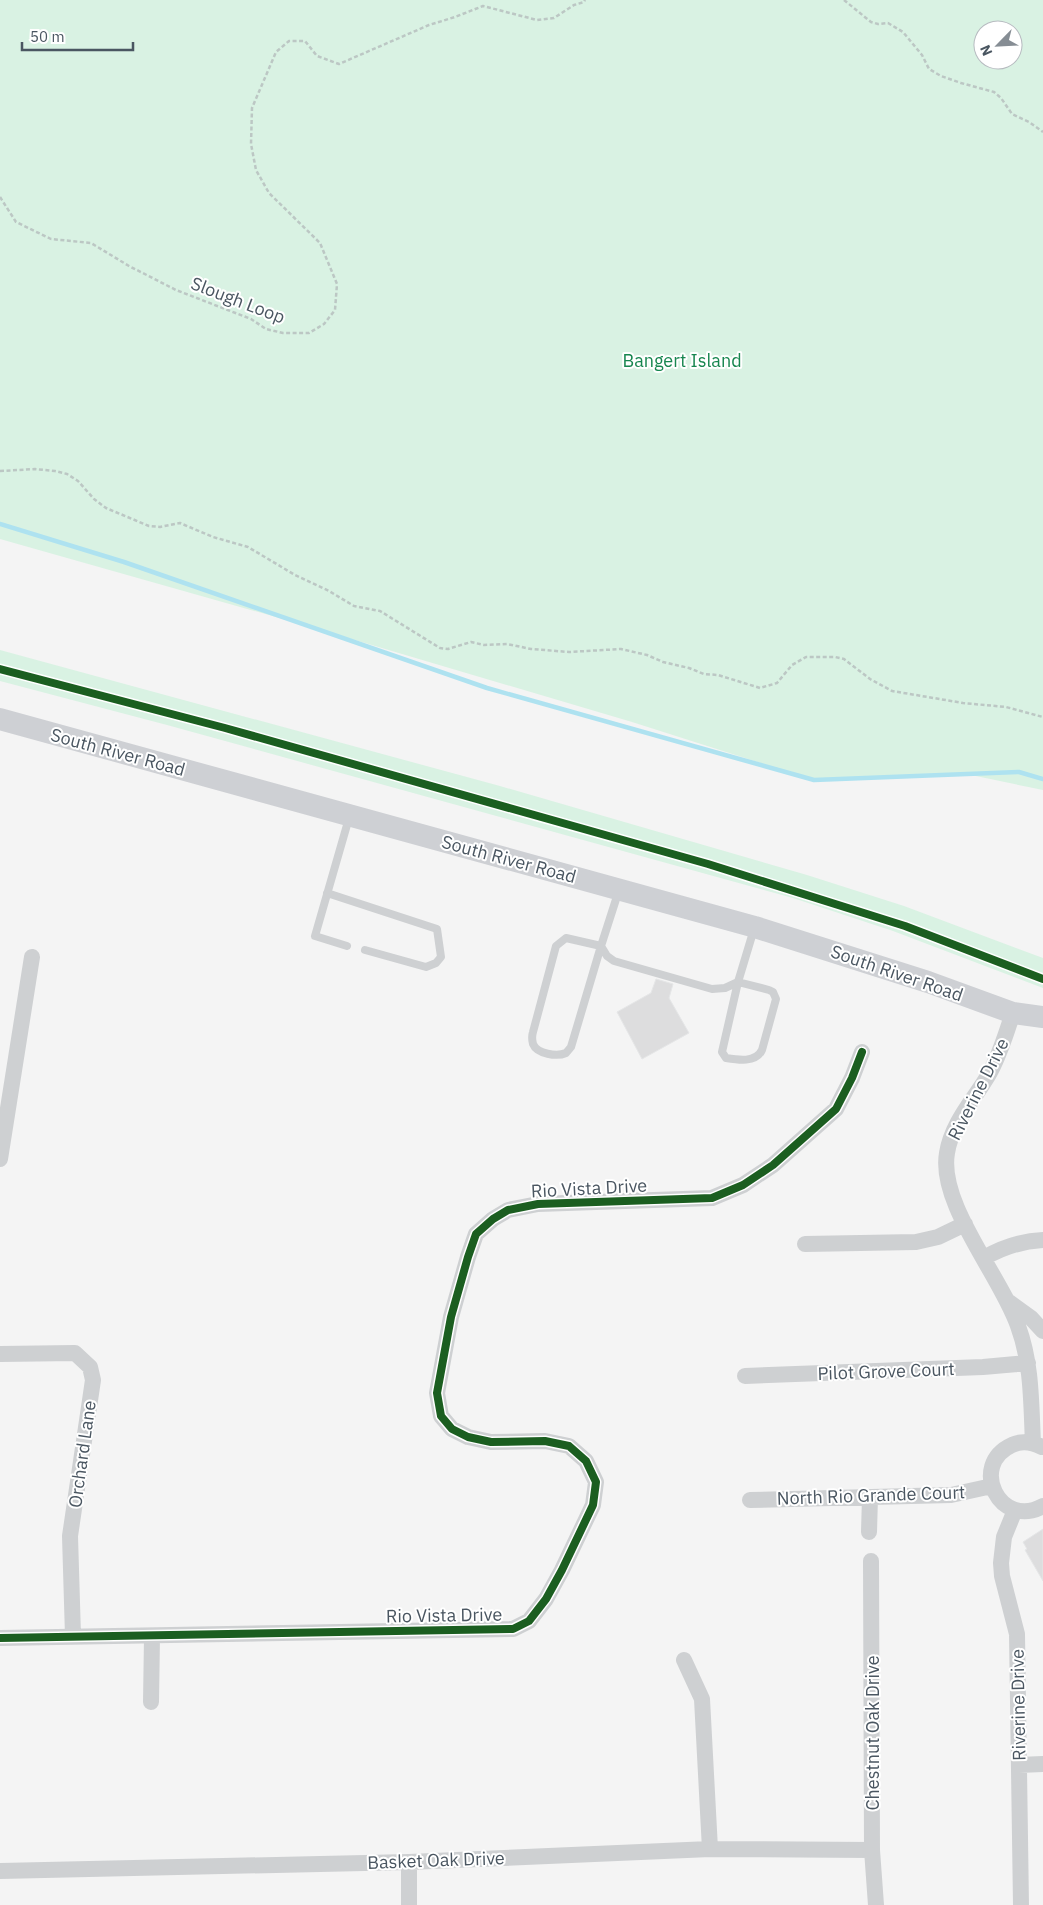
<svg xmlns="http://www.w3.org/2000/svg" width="1043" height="1905" font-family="'IBM Plex Sans',sans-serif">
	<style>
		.green { fill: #d9f2e3; fill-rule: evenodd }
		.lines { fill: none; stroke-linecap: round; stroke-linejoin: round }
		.stream { stroke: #aee2f0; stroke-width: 4.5 }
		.building { fill: #ddddde; stroke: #e5e6e7 }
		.path { stroke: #bcc7c4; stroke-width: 2.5; stroke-dasharray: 4 2.5; stroke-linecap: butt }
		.lane { stroke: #ced0d2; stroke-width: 8 }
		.street { stroke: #ced0d2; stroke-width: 16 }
		.secondary { stroke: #ced0d4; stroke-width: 22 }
		.cycleway-casing { stroke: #fff; stroke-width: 11 }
		.cycleway { stroke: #1b5e20; stroke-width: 8 }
		.labels { text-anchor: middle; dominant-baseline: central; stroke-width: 4; stroke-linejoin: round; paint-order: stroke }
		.street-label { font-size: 18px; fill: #4a5661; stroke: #fff }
		.park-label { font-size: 18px; fill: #17864f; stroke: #fff }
	</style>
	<rect width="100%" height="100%" fill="#f4f4f4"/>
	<path class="green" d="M0,0H1043V790L971,775L814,780L632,722L311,627L0,539ZM983,30H1013V60H983Z
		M0,650L500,786L807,875L904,906L1043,958V988L893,931L793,898L167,725L0,681Z"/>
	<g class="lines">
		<path class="stream" d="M0,524L124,562L487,688L814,780L1019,772L1043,779"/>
	</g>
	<path class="building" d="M656,979L673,984L669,998L689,1033L642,1059L617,1012L651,993Z
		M1043,1529V1581L1025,1550L1027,1549L1023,1542Z"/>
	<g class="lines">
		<path class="path" d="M844,0L871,22L878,24L888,23L903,32L922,55L929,69L941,76L961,83L994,92L1001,98L1012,114L1029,122L1043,132
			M0,197L16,222L51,239L91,243L129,266L176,290L251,319L266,329L283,333H309L324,324L335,310L337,284L320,243L269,193L256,170L251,144L252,108L276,52L289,41H305L317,56L339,64L429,25L455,17L483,6L537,20L554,18L574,5L584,2L585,0
			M0,471L35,469L55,471L67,474L78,481L94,499L106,508L149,526L160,527L180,523L213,537L248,547L295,575L329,591L354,606L380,611L440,648L448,649L471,642L484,645L507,644L531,649L569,652L621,649L647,655L663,662L689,668L704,674L718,675L760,688L777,683L792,665L806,657H835L844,659L870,679L892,691L963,703L1006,707L1043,717"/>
		<path class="lane" d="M619,890L601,946L607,956L614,961L712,989L725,988L738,982L754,929
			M327,893L437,929L441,957L436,963L426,967L365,950
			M566,938L601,946L571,1047L566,1053C557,1057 537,1054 533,1044C532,1040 532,1035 533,1032L556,946Z
			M347,946L315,936L349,818
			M738,982L769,990L773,992L776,999L762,1050C756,1063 738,1060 726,1058L722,1052Z"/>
		<path class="street" d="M1013,1013C1006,1033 1000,1055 989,1074C974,1100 952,1122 947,1153C938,1204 1001,1276 1018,1326C1032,1364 1031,1403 1033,1443
			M0,1159L32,957
			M805,1244L916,1242L938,1237L965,1224
			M984,1258C1003,1247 1021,1241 1043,1240
			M1009,1302L1031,1318L1043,1331
			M0,1354L75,1353L90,1367L93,1380L70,1536L73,1636
			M745,1376L983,1367L1028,1363
			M1042,1447C1032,1442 1022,1440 1012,1445C968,1465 1000,1530 1043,1506
			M750,1500L951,1495L992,1486
			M1015,1510L1004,1537L1001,1563L1002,1576L1017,1634L1021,1905
			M869,1532L870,1497
			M871,1561L872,1850L876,1905
			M0,1638L513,1629L529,1621L546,1599L562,1570L593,1505L596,1482L586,1461L569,1446L545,1441L491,1442L468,1437L452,1429L441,1416L437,1393L451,1317L468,1257L476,1234L493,1219L508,1210L538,1204L712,1198L743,1185L773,1165L836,1109L852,1078L862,1052
			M684,1660L702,1699L710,1849
			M151,1702L152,1637
			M1019,1765L1043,1764
			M0,1871L409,1862L710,1849L872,1850
			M409,1905V1862"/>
		<path class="secondary" d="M0,719L755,927L928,982L1013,1013L1043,1017"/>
		<defs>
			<path id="cycleway" d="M0,669L225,728L708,864L905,926L1043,979
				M0,1638L513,1629L529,1621L546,1599L562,1570L593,1505L596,1482L586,1461L569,1446L545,1441L491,1442L468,1437L452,1429L441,1416L437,1393L451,1317L468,1257L476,1234L493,1219L508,1210L538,1204L712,1198L743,1185L773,1165L836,1109L852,1078L862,1052"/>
		</defs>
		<use href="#cycleway" class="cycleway-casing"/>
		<use href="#cycleway" class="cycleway"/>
	</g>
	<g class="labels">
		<g class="street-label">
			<text transform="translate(238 300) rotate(21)">Slough Loop</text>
			<text transform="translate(118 752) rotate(15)">South River Road</text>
			<text transform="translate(509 859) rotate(15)">South River Road</text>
			<text transform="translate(897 973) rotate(19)">South River Road</text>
			<text transform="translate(978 1089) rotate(-63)">Riverine Drive</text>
			<text transform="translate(589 1188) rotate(-3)">Rio Vista Drive</text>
			<text transform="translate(886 1371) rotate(-2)">Pilot Grove Court</text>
			<text transform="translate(82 1454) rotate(-82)">Orchard Lane</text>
			<text transform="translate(871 1495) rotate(-2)">North Rio Grande Court</text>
			<text transform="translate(444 1615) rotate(-1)">Rio Vista Drive</text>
			<text transform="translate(1018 1705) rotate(-91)">Riverine Drive</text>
			<text transform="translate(872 1733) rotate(-90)">Chestnut Oak Drive</text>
			<text transform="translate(436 1860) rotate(-2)">Basket Oak Drive</text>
		</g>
		<g class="park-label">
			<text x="682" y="360">Bangert Island</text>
		</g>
	</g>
	<g transform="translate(998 45) rotate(246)"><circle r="24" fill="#ffffff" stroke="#b7bbc0"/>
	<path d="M0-4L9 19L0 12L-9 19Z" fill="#868d94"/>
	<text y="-8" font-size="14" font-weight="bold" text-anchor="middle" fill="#4a5661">N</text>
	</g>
	<path d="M22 42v8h111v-8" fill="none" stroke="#4a5661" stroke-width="2.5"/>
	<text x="30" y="42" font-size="15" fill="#4a5661" stroke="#ffffff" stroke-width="4" paint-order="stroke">50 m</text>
</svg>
